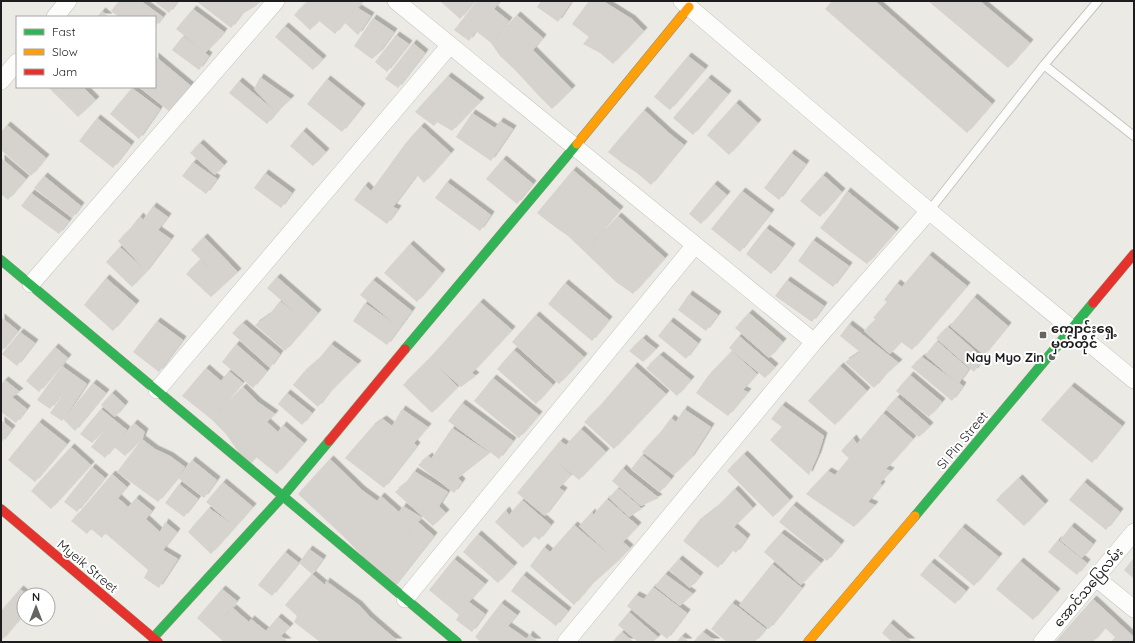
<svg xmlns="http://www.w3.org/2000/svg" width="1135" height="643" font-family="Quicksand,'Noto Sans Myanmar',sans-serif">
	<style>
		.building { fill: #d6d3cf; filter: url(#shadow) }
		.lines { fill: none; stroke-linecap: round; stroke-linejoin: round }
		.lane-casing { stroke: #c4c4c1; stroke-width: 10 }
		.street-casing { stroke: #c4c4c1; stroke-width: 18 }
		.fast-casing { stroke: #93957c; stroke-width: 10 }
		.slow-casing { stroke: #93957c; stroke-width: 10 }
		.jam-casing { stroke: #93957c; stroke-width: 10 }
		.lane { stroke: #fcfcfb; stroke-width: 8 }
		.street { stroke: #fcfcfb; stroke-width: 17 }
		.fast { stroke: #30b455; stroke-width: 9 }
		.slow { stroke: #ff9f0a; stroke-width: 9 }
		.jam { stroke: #e5322d; stroke-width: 9 }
		.poi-dot { fill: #656563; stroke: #fff; stroke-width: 1.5 }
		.labels { text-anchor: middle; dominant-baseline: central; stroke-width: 4; stroke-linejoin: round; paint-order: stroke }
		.poi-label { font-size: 13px; font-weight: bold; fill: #1d1d1d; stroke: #fff; text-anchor: start }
		.street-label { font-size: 13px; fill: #1d1d1d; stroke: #fff }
	</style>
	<defs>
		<filter id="shadow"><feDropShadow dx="3.5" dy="-3.5" stdDeviation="0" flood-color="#0004"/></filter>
	</defs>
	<rect width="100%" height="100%" fill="#eceae4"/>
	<path class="building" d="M119,1H141L163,17L155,27V17H119L111,11Z
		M156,1H178L169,13L155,2Z
		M196,1H259L257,5L241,15L231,28Z
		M308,1H363L335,34L319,21L310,30L294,15Z
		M440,1H476L460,19Z
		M477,1H500L494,9L509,21L494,40L517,15L543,38L533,50L572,89L552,109L539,96L515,70L500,56L491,43L476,31L469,41L454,30Z
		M541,1H572L558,22L537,7Z
		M589,1H603L632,19L644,31L613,64L600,53L583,44L589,37L572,24Z
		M832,1H875L992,104L967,133L825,9Z
		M928,1H980L1030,43L1008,68Z
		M358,8L371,16L358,35L345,23Z
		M193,9L224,32L217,41L205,53L209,56L199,70L172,50L183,36L201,49L176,29Z
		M102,11L109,17H97Z
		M373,18L394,32L379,53L372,59L354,46Z
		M285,26L323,59L313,70L275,37Z
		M396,35L409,44L387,72L375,62Z
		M413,43L425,53L398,88L385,79Z
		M155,56L191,86L170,112L139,87H155Z
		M688,56L705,69L670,110L654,97Z
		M448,76L481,101L452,131L437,122L434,126L415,112Z
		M260,77L291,99L277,112L267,124L229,93L239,81L275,111L254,89Z
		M708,78L728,94L693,135L673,118Z
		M327,79L362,107L342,132L307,104Z
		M48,87H83L96,100L78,117Z
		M132,88L160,109L139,139L110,114Z
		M736,103L758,123L729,155L707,135Z
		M644,110L669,133L684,145L651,185L637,173L622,163L608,152Z
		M472,113L495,128L500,121L513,129L491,161L456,137Z
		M97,118L131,145L113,168L79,141Z
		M7,125L46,158L31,176L1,150V132Z
		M421,126L451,153L424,183L417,175L393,207L398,209L387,224L354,200L365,185L371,191L405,144Z
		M303,131L326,152L313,166L290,146Z
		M200,143L224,165L215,175L190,153Z
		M791,153L806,164L779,200L764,188Z
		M1,158L26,179L8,200L1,194Z
		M503,159L533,184L517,204L486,179Z
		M193,162L217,179L206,194L182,176Z
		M573,170L620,210L589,247L618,216L665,258L633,294L616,282L568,236L555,227L537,213Z
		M265,173L292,193L281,208L254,188Z
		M823,175L842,192L820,217L800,201Z
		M44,176L81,206L72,218L34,188Z
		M447,182L491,215L480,231L435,198Z
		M714,184L727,195L701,224L689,214Z
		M742,191L771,213L740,252L711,229Z
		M847,191L896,231L867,264L848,250L820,228L835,209Z
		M31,193L69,221L59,234L21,206Z
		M153,206L168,217L158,230L171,239L146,272L132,287L106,262L120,247L144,269L118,241L129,230L140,216L143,220Z
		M766,228L792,247L771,274L746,254Z
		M204,237L238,272L211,297L186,274L200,260L215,274L191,250Z
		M813,240L849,266L833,287L798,261Z
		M410,244L442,273L417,302L384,273Z
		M929,255L967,286L912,350L901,342L890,354L864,331L876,319L873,318L887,302L884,300L897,283L908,292L902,287Z
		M277,277L318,313L285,351L255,325L269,315L280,301L299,316L267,288Z
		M106,278L136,304L113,331L84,305Z
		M373,280L412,311L387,345L353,321L365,303L395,324L360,295Z
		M787,280L824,306L812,322L775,296Z
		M565,283L609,320L592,341L548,304Z
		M689,294L718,315L706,331L678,310Z
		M974,297L1008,326L984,355L950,326Z
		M480,302L512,330L472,373L476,376L461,387L435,364L458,387L432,413L403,385L429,359Z
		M749,313L783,342L769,358L735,328Z
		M536,315L584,357L559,384L512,342Z
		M1,317L18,331L1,352Z
		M157,321L183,340L159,372L133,352Z
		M670,321L698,343L686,359L658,336Z
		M243,323L280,354L270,368L232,333Z
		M849,324L899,363L885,375L874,388L845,362L860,352L840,336Z
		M948,327L983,358L974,372L936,338Z
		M20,332L35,343L17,366L2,354Z
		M739,336L775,367L765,378L729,348Z
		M643,338L647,342L656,349L643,362L629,351Z
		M937,341L969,369L959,383L963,386L952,401L911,367L922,357L955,381L925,355Z
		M236,344L267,371L253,388L222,362Z
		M331,344L358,364L328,394L318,407L293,385L303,373L318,360Z
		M55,347L68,358L39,392L26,381Z
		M514,350L553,385L536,404L497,369Z
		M732,351L757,374L743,390L748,392L728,416L696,393L708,376Z
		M660,355L691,380L677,396L646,368Z
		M62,366L87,384L65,417L93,383L106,393L75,431L63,419L62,421L50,413L70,384L50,409L37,400Z
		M634,366L666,394L614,449L584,422L598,408Z
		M840,366L867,391L835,425L808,401Z
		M206,368L221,381L229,371L243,383L215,415L243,387L258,402L275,414L267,422L278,432L283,425L304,443L277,474L256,457L248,466L226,434L211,419L182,396Z
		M910,375L942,402L929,417L896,391Z
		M493,378L539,415L519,438L474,401Z
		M5,380L20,392L12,397L27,409L16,423L1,412V384Z
		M1071,386L1122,426L1092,463L1041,420Z
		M112,393L125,405L115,417L101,405Z
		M287,393L312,413L302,425L278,404Z
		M897,397L930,426L919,437L886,409Z
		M462,403L513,441L499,459L448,421Z
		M782,405L824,436L818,455L809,475L770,440L782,427L771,419Z
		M101,409L127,430L120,440L134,423L145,432L142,439L155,449L170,456L185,467L179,477L192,460L217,480L204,498L178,478L158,502L117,472L142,439L125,456L114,447L105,458L91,447L108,426L92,443L80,434Z
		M402,409L428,427L414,443L417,446L384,488L345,458L372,427L383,419L392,426Z
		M684,409L711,427L691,458L674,475L642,452L659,434L671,418L676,422Z
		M883,413L913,439L886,469L891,471L880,483L882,485L868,502L875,505L854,527L806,494L828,471L835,475L849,458L852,461L841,451L853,438L857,444Z
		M1,420L12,429L1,443Z
		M39,422L67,444L35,482L8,460Z
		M452,428L490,453L458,478L462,482L454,493L418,465L429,456L431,459Z
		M581,429L606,452L579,480L556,461L571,475L559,488L564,491L545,516L517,493L560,441L566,445Z
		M71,447L91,465L51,509L31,491Z
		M744,454L790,500L773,517L727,471Z
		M642,455L671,479L660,492L631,469Z
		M330,459L362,490L377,501L381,496L399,512L403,506L421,517L397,547L418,522L434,536L393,588L343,536L298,494Z
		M92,467L105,478L77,512L64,502Z
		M623,468L629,474L659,498L641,506L612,481Z
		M414,471L448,492L439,506L446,513L433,526L395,492L405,484Z
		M112,474L127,487L98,521L118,498L128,507L117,521L136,498L152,511L137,530L146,519L160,532L165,522L177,532L163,550L178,559L159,588L144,578L148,570L105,533L102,538L91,529L87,534L71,521L79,513Z
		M1019,478L1045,504L1024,526L996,500Z
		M223,482L253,507L211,554L188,532L209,508L233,525L206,502Z
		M1084,482L1120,512L1106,530L1069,500Z
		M179,484L198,499L184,517L165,503Z
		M618,488L637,504L642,509L629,517L609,498Z
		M735,489L753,508L734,527L747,538L736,553L732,550L718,568L683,541L697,523L715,509Z
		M607,499L638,526L623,542L630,548L617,562L590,586L574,605L530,566L544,547L550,552L574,525L612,557L579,526L592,512L593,515Z
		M522,500L551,525L539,540L534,536L523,548L495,522L506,510L509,515Z
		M793,505L841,544L827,561L779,522Z
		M1071,526L1093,544L1082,558L1060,540Z
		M962,527L999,557L974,586L938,556Z
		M781,533L821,563L801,585L764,552Z
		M478,534L514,566L498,583L463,552Z
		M1058,540L1087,563L1077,575L1048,552Z
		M309,549L323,559L312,574L325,585L326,581L359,605L370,617L399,642H320L294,622L297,616L285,605L312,574L299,563Z
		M285,552L299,563L272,596L258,585Z
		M1134,558V579L1124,570Z
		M454,559L485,584L469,602L485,614L472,632L456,620L459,615L429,590Z
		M679,559L700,576L690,588L669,570Z
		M1020,561L1057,592L1033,620L996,589Z
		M931,562L966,591L955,604L920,575Z
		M772,564L802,588L769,629L739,605Z
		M665,574L693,594L680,606L655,586Z
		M523,575L568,611L556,626L511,591Z
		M653,587L687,613L667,639L627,606L636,595L644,599Z
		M20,589L27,595H24V614L1,641V611Z
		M222,589L237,601L223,618L233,608L249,622L251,619L266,631L278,617L290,627L281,636L288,642H224L197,618Z
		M1093,599L1134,637V642H1111L1121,630L1115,637L1105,628L1093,642H1055Z
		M501,603L517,615L508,626L527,639L529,634L538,642H481L475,637Z
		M732,603L737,606L766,629L755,642H727L711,629Z
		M629,612L658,637L653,642H638L618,625Z
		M890,623L912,642H892L882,633Z
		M622,632L634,642H612Z
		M703,632L717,642H693Z
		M682,636L689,642H676Z"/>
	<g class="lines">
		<defs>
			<path id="lane" d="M1044,65L1134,136
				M929,211L1044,65L1098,1"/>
			<path id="street" d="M396,1L814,342
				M682,1L929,211L1134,380
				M55,17L68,1
				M1,81L17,62
				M31,284L276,1
				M157,390L450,45
				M1096,578L1134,609
				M405,599L695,245
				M566,642L814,342L929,211
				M1042,642L1134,532"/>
			<path id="fast" d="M1,260L457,642
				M405,349L577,144
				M915,516L1093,303
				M153,638L283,496L329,441"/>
			<path id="slow" d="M577,144L689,7
				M808,642L915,516"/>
			<path id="jam" d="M1093,303L1134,254
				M329,441L405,349
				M1,509L158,642"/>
		</defs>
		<use href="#lane" class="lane-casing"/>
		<use href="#street" class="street-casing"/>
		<use href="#fast" class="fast-casing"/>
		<use href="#slow" class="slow-casing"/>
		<use href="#jam" class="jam-casing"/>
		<use href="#lane" class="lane"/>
		<use href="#street" class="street"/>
		<use href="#fast" class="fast"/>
		<use href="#slow" class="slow"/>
		<use href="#jam" class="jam"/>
	</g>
	<g class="poi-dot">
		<rect x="1039" y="331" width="8" height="8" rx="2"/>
		<circle cx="1052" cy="357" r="4"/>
	</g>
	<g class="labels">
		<g class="poi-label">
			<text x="1051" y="328">ကျောင်းရှေ့<tspan x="1051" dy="15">မှတ်တိုင်</tspan></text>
			<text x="1044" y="357" text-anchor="end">Nay Myo Zin</text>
		</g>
		<g class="street-label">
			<text transform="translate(962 440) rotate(-50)">Si Pin Street</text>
			<text transform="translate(88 566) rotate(40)">Myeik Street</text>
			<text transform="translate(1088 587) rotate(-50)">အောင်သပြေလမ်း</text>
		</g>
	</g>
	<rect width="1135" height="643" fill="none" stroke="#1d1d1d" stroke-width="4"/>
	<rect x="16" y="16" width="140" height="72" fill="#ffffff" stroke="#a5a5a5"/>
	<rect x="24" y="29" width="20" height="6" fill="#30b455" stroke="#a5a5a5"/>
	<text x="52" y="36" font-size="12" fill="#1d1d1d">Fast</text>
	<rect x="24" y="49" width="20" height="6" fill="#ff9f0a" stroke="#a5a5a5"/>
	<text x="52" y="56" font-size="12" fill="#1d1d1d">Slow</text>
	<rect x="24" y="69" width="20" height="6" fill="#e5322d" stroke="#a5a5a5"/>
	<text x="52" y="76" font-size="12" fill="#1d1d1d">Jam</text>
	<g transform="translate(36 607)"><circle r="19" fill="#ffffff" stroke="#a5a5a5"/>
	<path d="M0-3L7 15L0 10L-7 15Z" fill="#656563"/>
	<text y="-6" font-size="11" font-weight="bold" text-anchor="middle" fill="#1d1d1d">N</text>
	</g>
</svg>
